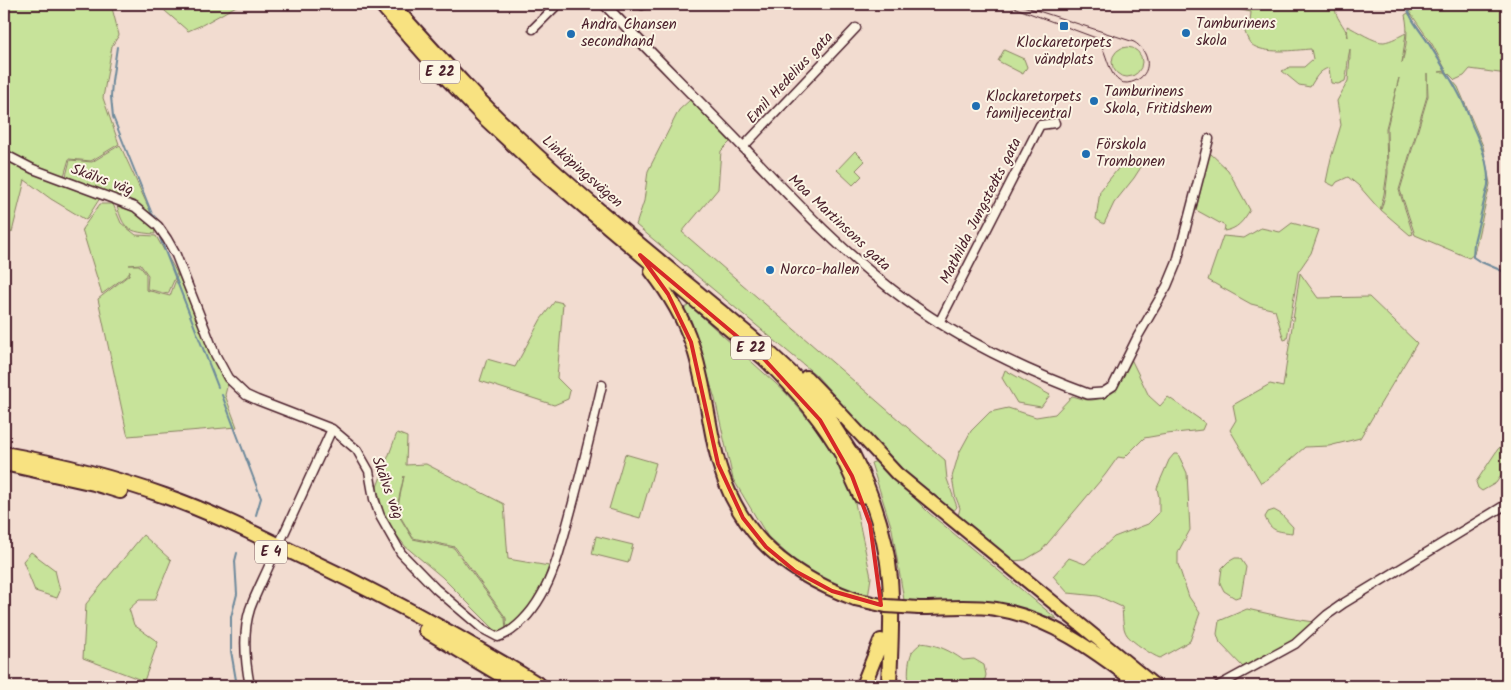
<svg xmlns="http://www.w3.org/2000/svg" width="1511" height="690" font-family="Kalam,sans-serif">
	<style>
		.green { fill: #c7e39a; stroke: #888162 }
		.lines { fill: none; stroke-linecap: round; stroke-linejoin: round }
		.stream { stroke: #6d899b; stroke-width: 2 }
		.minor-casing { stroke: #4a1f2b; stroke-width: 11 }
		.tertiary-casing { stroke: #4a1f2b; stroke-width: 12 }
		.trunk-casing { stroke: #4a1f2b; stroke-width: 16 }
		.motorway-casing { stroke: #4a1f2b; stroke-width: 18 }
		.minor { stroke: #fcf5e5; stroke-width: 8 }
		.tertiary { stroke: #fcf5e5; stroke-width: 9 }
		.trunk { stroke: #f8e281; stroke-width: 12 }
		.motorway { stroke: #f8e281; stroke-width: 14 }
		.tram { stroke: #4a1f2b; stroke-width: 1 }
		.trunk-bridge-casing { stroke: #4a1f2b; stroke-width: 16; stroke-linecap: butt }
		.trunk-bridge { stroke: #f8e281; stroke-width: 12 }
		.marked { fill: none; stroke: #d62828; stroke-width: 4; stroke-linejoin: round }
		.poi-dot { fill: #1f6fb2; stroke: #fcf5e5; stroke-width: 2 }
		.labels { text-anchor: middle; dominant-baseline: central; stroke-width: 4; stroke-linejoin: round; paint-order: stroke }
		.shield { fill: #fcf5e5; stroke: #7f5f63; stroke-width: 1 }
		.shield-label { font-size: 14px; font-weight: bold; fill: #4a1f2b }
		.poi-label { font-size: 15px; fill: #4a1f2b; stroke: #fcf5e5; text-anchor: start }
		.street-label { font-size: 15px; fill: #4a1f2b; stroke: #fcf5e5 }
	</style>
	<rect width="100%" height="100%" fill="#f2dcd0"/>
	<filter id="ink" filterUnits="userSpaceOnUse"><feTurbulence type="fractalNoise" baseFrequency=".02" numOctaves="2"/><feDisplacementMap in="SourceGraphic" scale="10" xChannelSelector="R" yChannelSelector="G"/><feConvolveMatrix kernelMatrix="1 2 1 2 8 2 1 2 1" color-interpolation-filters="sRGB"/></filter>
	<g filter="url(#ink)">
		<path class="green" d="M4,4H111L119,35L112,46L103,98L119,144L91,161L69,159L64,176L27,163L4,148Z
			M157,4H240L202,25L188,31Z
			M1229,4H1335C1334,19 1345,24 1348,37L1347,26C1356,30 1375,43 1384,42C1391,41 1400,36 1406,33L1402,63C1406,48 1409,31 1405,15L1408,13L1431,45L1445,71L1439,72H1445L1458,87L1483,146L1490,184L1474,254L1469,258L1415,235L1400,190L1428,96L1427,73V96L1399,190L1413,234L1410,235L1381,210L1385,196L1388,173L1387,128L1399,78L1386,128L1387,173L1384,194L1380,210L1359,186L1348,177L1337,182L1334,186L1326,182L1331,158L1341,125L1337,101L1348,81L1350,56V49C1347,59 1348,72 1345,81L1338,84L1331,83L1329,68C1319,70 1315,79 1310,87L1299,85L1282,71L1290,67H1304L1313,59L1311,49C1295,50 1264,55 1251,44C1247,40 1246,34 1244,29L1250,23L1251,12L1237,9Z
			M1421,4H1507V74L1470,69L1464,76L1455,80L1447,72L1432,44L1409,11Z
			M1112 62a15 15 0 1 1 30 0a15 15 0 1 1-30 0Z
			M1004,50L1024,59L1027,67L1023,74L998,61Z
			M690,100L730,142L721,151L718,189L682,232L945,460L947,479L957,507L952,513L897,466L816,375L636,225L644,201L648,171L679,110Z
			M120,145L151,213L155,234C121,232 123,225 114,195L66,176L70,160L92,162Z
			M855,151L865,161L856,170L862,176L853,185L837,170Z
			M1209,152L1228,170L1250,210C1243,221 1238,229 1224,231L1225,226L1196,210Z
			M4,157L21,168L100,198L86,220L51,199L25,180L12,232L4,237Z
			M1125,160L1143,164L1134,178L1114,203L1104,224L1096,219L1100,191Z
			M100,204H113L121,223L136,235L156,236L177,273L168,294L147,289L148,275L140,264L129,265H139L146,274V290L170,296L178,274L212,357L228,383L225,395L237,427L128,436L127,433L98,299L129,275L130,271L129,274L102,294L82,229Z
			M1292,223L1319,230L1311,253L1298,272L1287,339L1284,340L1275,310L1251,304L1208,280L1223,236L1244,238L1261,228L1280,232Z
			M1300,273L1318,298L1369,297L1417,343L1360,438L1329,446L1305,447L1268,479L1261,483L1230,430L1236,420L1233,405L1270,384L1283,387Z
			M555,301L563,303L557,378L570,391L568,399L554,405L480,381L487,359L515,367L541,319Z
			M689,305L785,392L814,426L838,462L855,503L871,577L868,598L810,574L768,537L733,479L715,399L691,320L684,309Z
			M1131,359L1149,396L1160,406L1168,397L1205,423L1202,430L1167,434L1144,438L1124,458L1118,457L1105,475L1042,550L1025,560L1012,561L957,520L960,508L955,495L952,477L959,453L971,431L990,412L1008,408L1036,417L1055,414L1072,396C1078,397 1086,401 1092,400C1115,398 1121,377 1131,359Z
			M1005,370L1050,395L1041,407L1017,403L1002,378Z
			M397,433L407,437L406,465L426,464L504,504L508,559L549,566L538,595L523,614L507,630L506,618L455,547L413,538L397,511L404,476L396,511L413,539L454,548L505,618L506,631H496L442,577L405,546L385,520L377,487Z
			M1507,441V467L1496,483L1482,491L1478,488L1476,482L1498,449Z
			M625,454L656,463L640,518L609,509Z
			M1174,454H1178L1187,473L1190,530L1178,552V564L1189,597L1200,613L1190,641L1160,658C1153,656 1131,641 1127,635C1122,628 1123,616 1122,607L1098,596L1068,593L1053,576L1069,558L1085,564L1114,537L1148,524L1159,513V498L1157,488L1169,460Z
			M877,461L929,513L1057,619L1004,605L904,600L892,529L871,463Z
			M1274,510L1281,514L1293,527L1292,533C1278,531 1271,532 1265,517L1268,512Z
			M143,535L171,560L155,600H139L129,609L134,625L158,642L144,681L83,658L86,604Z
			M596,536L633,545L628,563L592,554Z
			M31,552L55,570L60,591L57,598L35,591L23,561Z
			M1235,558H1240L1246,567L1241,596L1235,598L1224,591L1220,583L1222,568L1228,562Z
			M1247,609L1288,618L1314,622L1291,644L1243,667L1220,643L1217,634L1219,621Z
			M921,643C938,645 949,650 963,660L974,659L984,665L986,675L983,686H910C907,677 908,661 912,652C914,649 918,646 921,643Z"/>
		<g class="lines">
			<path class="stream" d="M1406,4C1410,20 1420,30 1429,44C1440,62 1453,81 1462,100C1466,108 1469,117 1472,125C1481,144 1489,164 1488,185L1474,242L1473,257L1479,261L1507,273
				M117,47L112,81L111,97L113,117L152,214L159,222
				M160,238L218,387
				M222,395L261,498L256,515
				M237,686L231,651V617L237,594L235,561L237,553"/>
			<defs>
				<path id="minor" d="M642,5L644,4
					M533,29L558,4
					M743,147L856,28
					M4,154L33,169L135,207L158,226L167,239L176,255L215,354L228,378L246,395L257,400L332,429L357,450L369,471L374,499L380,516L401,553L436,589L483,629L498,637C515,632 532,612 541,596C554,574 560,549 567,525C580,478 591,432 602,385
					M939,323L1040,125L1055,123
					M1102,393L1113,386L1138,336L1167,286L1177,262L1209,139
					M282,538L332,429
					M250,686C245,661 242,634 250,609C256,592 265,576 272,559
					M1218,686L1295,644L1327,615L1344,603L1507,504"/>
				<path id="tertiary" d="M604,4C652,54 701,103 749,153C798,205 846,256 903,298C960,340 1023,370 1088,394L1102,393"/>
				<path id="trunk" d="M380,4L438,70L484,118L532,163L764,359C796,389 822,420 844,459
					M392,4C433,49 473,95 517,136C596,211 682,278 765,348L794,375L811,394L827,415L852,454
					M651,271C668,293 683,317 692,344C703,376 707,411 714,444C731,526 778,571 855,599
					M806,377L832,404L897,474L1155,686
					M919,608C944,608 971,605 996,609C1052,618 1097,653 1141,686"/>
				<path id="motorway" d="M4,454C59,464 112,477 165,496C208,511 249,531 290,551C376,591 459,636 540,686
					M852,454C872,494 886,535 890,579C893,614 890,651 889,686
					M844,459L861,496
					M4,463L94,483L120,491
					M426,630L520,686
					M863,686L881,641"/>
			</defs>
			<use href="#minor" class="minor-casing"/>
			<use href="#tertiary" class="tertiary-casing"/>
			<use href="#trunk" class="trunk-casing"/>
			<use href="#motorway" class="motorway-casing"/>
			<use href="#minor" class="minor"/>
			<use href="#tertiary" class="tertiary"/>
			<use href="#trunk" class="trunk"/>
			<use href="#motorway" class="motorway"/>
			<path class="tram" d="M1005,4L1096,38C1110,50 1107,95 1137,80C1154,71 1148,50 1134,42L1017,4"/>
			<defs>
				<path id="trunk-bridge" d="M855,599L886,606L919,608"/>
			</defs>
			<use href="#trunk-bridge" class="trunk-bridge-casing"/>
			<use href="#trunk-bridge" class="trunk-bridge"/>
		</g>
	</g>
	<path class="marked" d="M640,255L764,359L820,420L852,476L870,524L881,605L832,591L795,571L766,547L743,518L718,464L691,342L668,294Z"/>
	<g class="poi-dot">
		<rect x="1059" y="21" width="10" height="10" rx="2.5"/>
		<circle cx="1186" cy="33" r="5"/>
		<circle cx="571" cy="34" r="5"/>
		<circle cx="1094" cy="101" r="5"/>
		<circle cx="976" cy="106" r="5"/>
		<circle cx="1086" cy="154" r="5"/>
		<circle cx="770" cy="270" r="5"/>
	</g>
	<g class="labels">
		<g class="shield">
			<rect x="420" y="60.5" width="40" height="23" rx="4"/>
			<rect x="731" y="336.5" width="40" height="23" rx="4"/>
			<rect x="255" y="540.5" width="32" height="23" rx="4"/>
		</g>
		<g class="shield-label">
			<text x="440" y="72">E 22</text>
			<text x="751" y="348">E 22</text>
			<text x="271" y="552">E 4</text>
		</g>
		<g class="poi-label">
			<text x="1196" y="24">Tamburinens<tspan x="1196" dy="17">skola</tspan></text>
			<text x="581" y="25">Andra Chansen<tspan x="581" dy="17">secondhand</tspan></text>
			<text x="1064" y="43" text-anchor="middle">Klockaretorpets<tspan x="1064" dy="17">vändplats</tspan></text>
			<text x="1104" y="92">Tamburinens<tspan x="1104" dy="17">Skola, Fritidshem</tspan></text>
			<text x="986" y="97">Klockaretorpets<tspan x="986" dy="17">familjecentral</tspan></text>
			<text x="1096" y="145">Förskola<tspan x="1096" dy="17">Trombonen</tspan></text>
			<text x="780" y="270">Norco-hallen</text>
		</g>
		<g class="street-label">
			<text transform="translate(790 78) rotate(-47)">Emil Hedelius gata</text>
			<text transform="translate(582 172) rotate(41)">Linköpingsvägen</text>
			<text transform="translate(102 180) rotate(20)">Skälvs väg</text>
			<text transform="translate(981 211) rotate(-63)">Mathilda Jungstedts gata</text>
			<text transform="translate(839 223) rotate(43)">Moa Martinsons gata</text>
			<text transform="translate(387 488) rotate(70)">Skälvs väg</text>
		</g>
	</g>
	<rect width="1511" height="690" fill="none" stroke="#fcf5e5" stroke-width="20"/>
	<rect x="10" y="10" width="1491" height="670" fill="none" stroke="#4a1f2b" stroke-width="2" filter="url(#ink)"/>
</svg>
